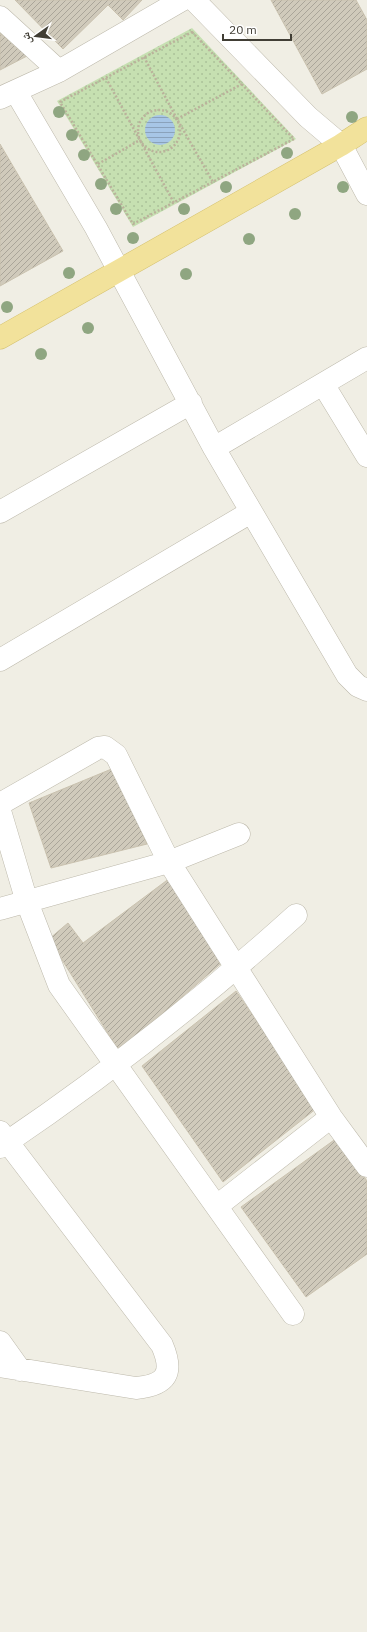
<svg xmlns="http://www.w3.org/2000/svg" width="367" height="1632" font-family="'IBM Plex Sans','Noto Naskh Arabic',sans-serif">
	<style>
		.garden { fill: url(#garden-dots) }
		.water { fill: url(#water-rules) }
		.building { fill: url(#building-hatch); stroke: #cac2af }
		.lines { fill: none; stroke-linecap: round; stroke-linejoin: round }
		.minor-casing { stroke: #bdb9ab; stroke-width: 23 }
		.primary-casing { stroke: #d4c06e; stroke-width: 23 }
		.path { stroke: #bab29b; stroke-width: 2.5; stroke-dasharray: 2 2; stroke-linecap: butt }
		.minor { stroke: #fff; stroke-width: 22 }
		.primary { stroke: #f2e29b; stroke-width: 22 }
		.tree { fill: #8fa681 }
	</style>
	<defs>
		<pattern id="garden-dots" width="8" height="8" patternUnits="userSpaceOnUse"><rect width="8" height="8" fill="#c6e0b1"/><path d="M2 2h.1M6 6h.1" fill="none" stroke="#abc199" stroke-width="1.8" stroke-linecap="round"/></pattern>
		<pattern id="water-rules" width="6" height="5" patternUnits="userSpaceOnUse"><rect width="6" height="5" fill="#a7c6e6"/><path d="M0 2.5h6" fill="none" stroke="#8aa2bb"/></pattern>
		<pattern id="building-hatch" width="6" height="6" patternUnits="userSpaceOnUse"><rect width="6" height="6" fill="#d0cabb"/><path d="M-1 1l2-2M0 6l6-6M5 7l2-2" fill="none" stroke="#aaa599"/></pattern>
	</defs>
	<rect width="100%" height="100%" fill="#f0eee4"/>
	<path class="garden" d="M192,28L296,139L133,227L57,101Z"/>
	<path class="water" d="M145 130a15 15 0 1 1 30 0a15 15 0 1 1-30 0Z"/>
	<path class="building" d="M15,0H142L123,20L108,5L63,49Z
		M271,0H356L367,20V69L322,94Z
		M0,33L27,56L0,70Z
		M0,144L63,251L0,286Z
		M114,768L147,844L51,868L29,803Z
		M170,878L225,960L119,1051L49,939L68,923L83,943Z
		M236,991L317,1108L223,1182L142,1066Z
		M337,1138L367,1181V1254L306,1297L241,1207Z"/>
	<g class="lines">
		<defs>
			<path id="minor" d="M194,0L308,117L341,145L367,194
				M0,17L59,71
				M16,92L96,228L214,448L347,675L358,686L367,690
				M0,98L59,71L182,0
				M323,384L367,456
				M214,448L367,358
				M0,512L191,403
				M0,660L251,512
				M0,804L98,748L105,747L116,755L169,862L331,1117L367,1166
				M0,811L27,902L59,985L293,1314
				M0,909L169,862L239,834
				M0,1132L162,1345C174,1373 167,1385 136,1388L0,1366
				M0,1147C104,1077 203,999 296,915
				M217,1206L331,1117
				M0,1342L20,1370"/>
			<path id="primary" d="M0,338L341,145L367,128"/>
		</defs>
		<use href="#minor" class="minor-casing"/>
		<use href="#primary" class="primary-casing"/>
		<path class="path" d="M192,32L294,139L133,224L60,102Z
			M144,57L177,119L213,182
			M106,78L174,203
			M138 131a21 21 0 1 1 42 0a21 21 0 1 1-42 0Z
			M177,119L242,84
			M98,164L140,140"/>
		<use href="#minor" class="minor"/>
		<use href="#primary" class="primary"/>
	</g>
	<g class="tree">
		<circle cx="59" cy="112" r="6"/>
		<circle cx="352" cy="117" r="6"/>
		<circle cx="72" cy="135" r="6"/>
		<circle cx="287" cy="153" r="6"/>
		<circle cx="84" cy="155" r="6"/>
		<circle cx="101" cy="184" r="6"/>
		<circle cx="226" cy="187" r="6"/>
		<circle cx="343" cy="187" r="6"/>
		<circle cx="116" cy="209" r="6"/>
		<circle cx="184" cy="209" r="6"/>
		<circle cx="295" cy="214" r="6"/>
		<circle cx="133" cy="238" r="6"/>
		<circle cx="249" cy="239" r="6"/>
		<circle cx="69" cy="273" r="6"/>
		<circle cx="186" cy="274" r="6"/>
		<circle cx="7" cy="307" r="6"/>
		<circle cx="88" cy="328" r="6"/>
		<circle cx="41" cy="354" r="6"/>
	</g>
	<g transform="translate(36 36) rotate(256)" stroke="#ffffff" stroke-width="3" paint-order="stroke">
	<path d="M0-3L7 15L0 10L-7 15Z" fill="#413e35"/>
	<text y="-6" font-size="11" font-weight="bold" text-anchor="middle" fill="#413e35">ش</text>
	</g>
	<path d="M223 34v6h68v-6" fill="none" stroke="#413e35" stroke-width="2"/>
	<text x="229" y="34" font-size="12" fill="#413e35" stroke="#ffffff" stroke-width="3" paint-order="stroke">20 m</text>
</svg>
